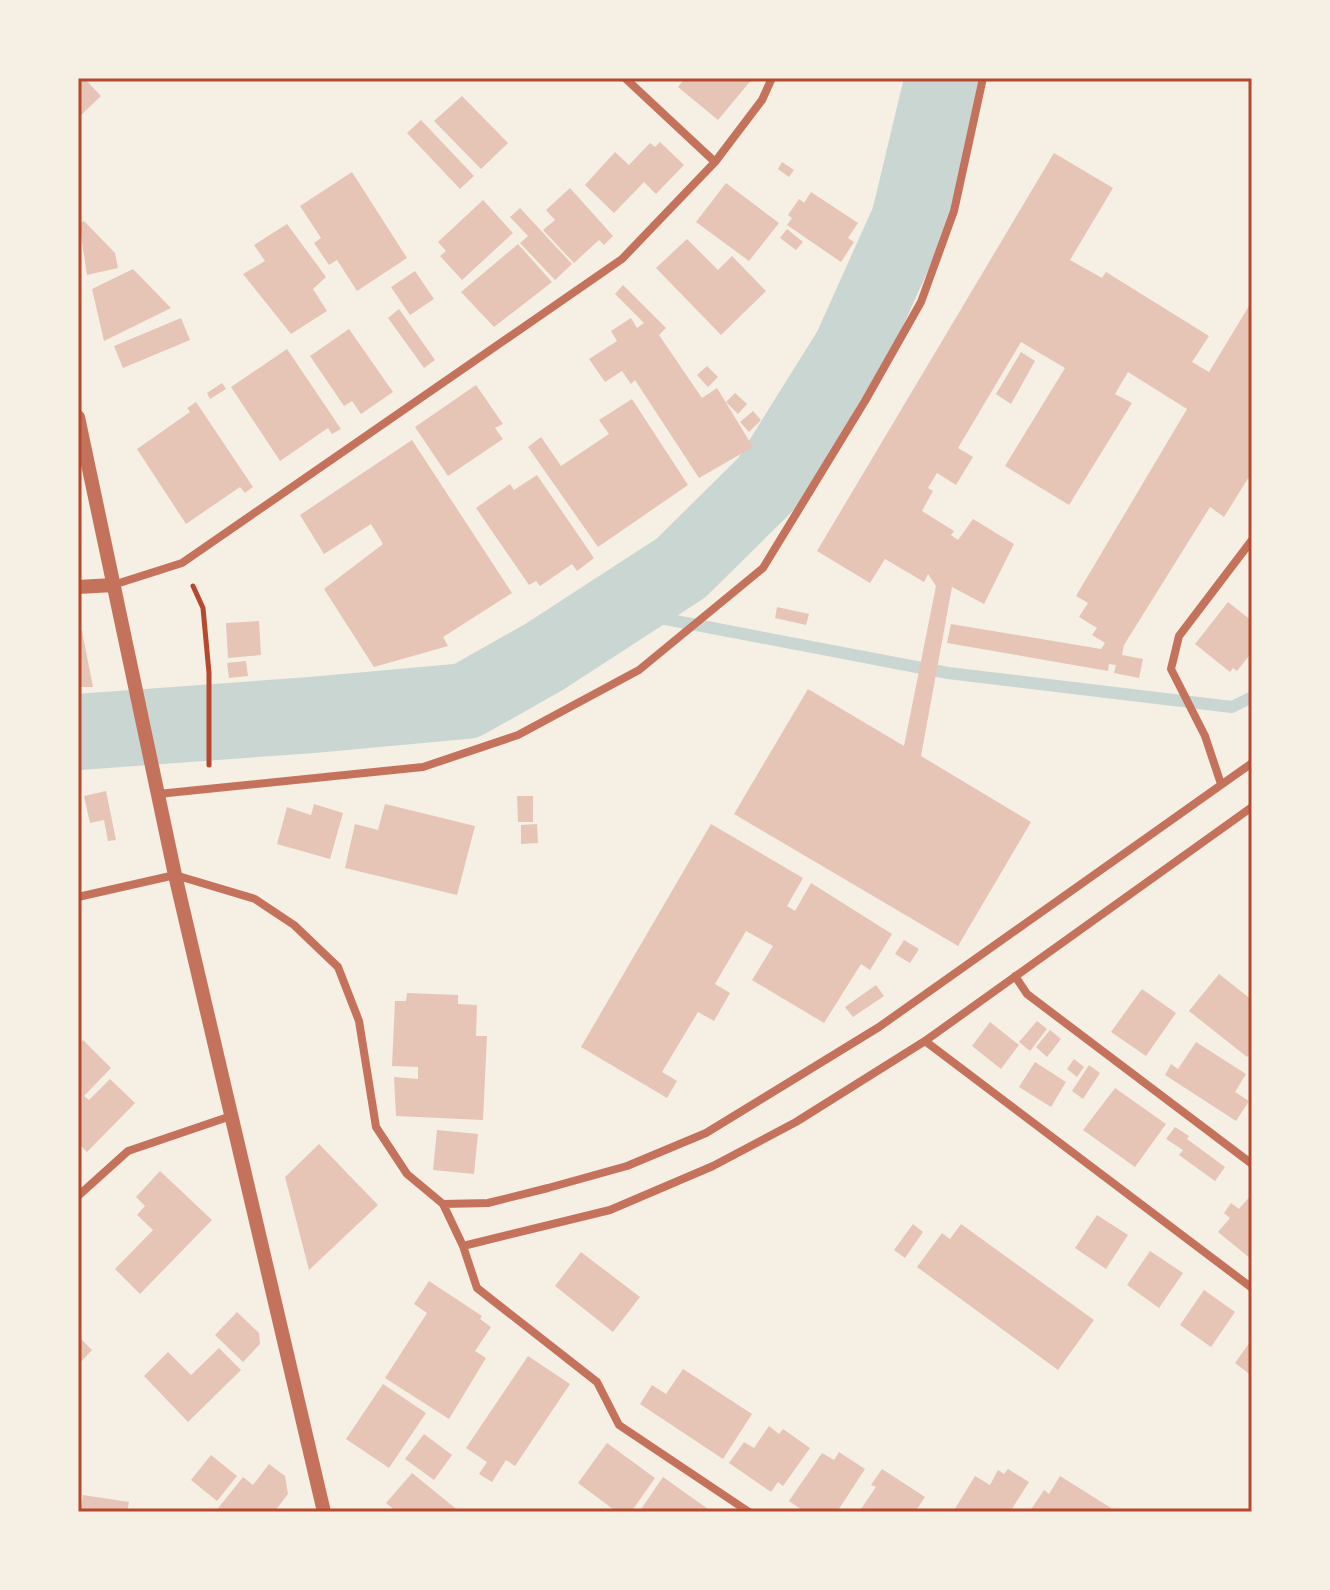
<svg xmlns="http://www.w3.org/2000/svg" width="1330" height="1590" font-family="'Titillium Web',sans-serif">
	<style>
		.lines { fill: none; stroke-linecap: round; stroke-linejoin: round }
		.stream { stroke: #c9d6d2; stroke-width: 12 }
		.river { stroke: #c9d6d2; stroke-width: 76 }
		.building { fill: #e6c5b7 }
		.path { stroke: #b5482f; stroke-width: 5 }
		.minor { stroke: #c5725c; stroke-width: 8 }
		.tertiary { stroke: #c5725c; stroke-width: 14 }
		.neatline { fill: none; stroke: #b5482f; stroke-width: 3 }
	</style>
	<rect width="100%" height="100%" fill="#f6efe4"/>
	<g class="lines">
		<path class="stream" d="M618,610L948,673L1232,707L1252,697"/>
		<path class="river" d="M78,732L312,715L466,701L544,657L681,568L768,482L851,349L909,220L943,78"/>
	</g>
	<path class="building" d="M78,78H84L101,96L78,118Z
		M685,78H753L718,120L678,87Z
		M462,96L508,143L481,169L434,121Z
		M421,120L474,176L460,189L407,133Z
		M660,142L684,165L656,194L644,182L614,213L585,185L615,152L629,165L650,143L655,147Z
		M1054,153L1113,188L1070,260L1102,278L1106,272L1209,336L1192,362L1209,372L1252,301V472L1224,517L1210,507L1124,645L1122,655L1143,659L1139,678L1114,673L1116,665L1109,664L1108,671L947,643L951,624L1101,649L1105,643L1092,635L1097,628L1079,617L1088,603L1076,596L1187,409L1128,372L1115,394L1132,403L1069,505L1005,466L1065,368L1021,342L958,448L973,457L956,485L937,473L928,488L933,491L922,511L954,531L951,535L958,540L973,519L1014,544L984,604L952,587L921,756L1031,822L958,946L734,814L808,689L904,746L936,586L928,574L924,582L885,559L870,583L817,551Z
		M782,162L794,170L789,177L778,169Z
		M352,172L407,258L357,291L337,260L329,265L314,243L321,238L300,206Z
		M726,183L779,223L749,261L696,222Z
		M570,188L613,236L604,245L599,240L574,263L543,230L555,220L546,210Z
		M811,192L858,223L848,238L854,242L841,262L787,225L792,218L788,215L799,199L804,203Z
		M483,200L513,233L462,280L440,256L446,251L438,242Z
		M520,208L572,264L555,280L520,243L528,236L510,217Z
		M84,221L115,253L118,268L87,275L79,223Z
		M287,224L326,277L313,289L327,311L291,334L243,274L265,261L254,245Z
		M787,229L803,242L796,250L780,238Z
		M687,239L718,270L732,256L766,291L721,335L656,268Z
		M518,244L552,282L494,327L461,292Z
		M133,269L171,308L104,341L92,289Z
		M415,271L434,299L410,315L391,287Z
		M623,285L666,328L659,335L702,398L717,388L753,447L699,478L635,380L631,384L622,371L605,382L589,359L617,341L611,331L631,318L637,328L644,323L615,294Z
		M399,309L435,360L424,368L388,318Z
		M181,318L190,340L123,368L114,346Z
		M349,329L393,392L361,414L352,401L344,406L310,356Z
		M287,349L341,429L332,434L328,428L280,461L231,387Z
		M1021,352L1035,361L1011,404L996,394Z
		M707,366L718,377L708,387L697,375Z
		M222,383L226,389L210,399L207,393Z
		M476,385L503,424L495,428L503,439L448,476L415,427Z
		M735,393L747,404L738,414L726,402Z
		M632,399L688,485L598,547L528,447L541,437L561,466L609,434L599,420Z
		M196,402L253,487L245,493L240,487L186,524L137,449L190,412L187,408Z
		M753,411L761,420L749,432L740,422Z
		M412,440L512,593L443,637L448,646L374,667L324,589L383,544L371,524L324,554L300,515Z
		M537,475L594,558L577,571L572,564L540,586L536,581L529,585L476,508L510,484L514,490Z
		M1228,602L1252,621V652L1237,671L1233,668L1230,672L1195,644Z
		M777,607L809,614L806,625L775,618Z
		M259,621L261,655L228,658L226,623Z
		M78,630L82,631L93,687H78Z
		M246,661L248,676L229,678L227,663Z
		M106,791L116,840L108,841L104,820L90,823L84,796Z
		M517,796H533V822H518Z
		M314,804L343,813L330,859L277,844L287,807L311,815Z
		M385,804L475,826L457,895L345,868L355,824L378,830Z
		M537,824L538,843L521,844V825Z
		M711,824L803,878L787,906L795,911L811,883L892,934L870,970L861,964L824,1023L752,980L773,946L746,931L715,984L730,993L714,1021L698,1012L662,1072L677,1081L667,1098L581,1047Z
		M904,940L919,949L910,963L895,954Z
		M1219,974L1252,1000V1051L1247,1057L1189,1011Z
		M876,985L884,996L853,1017L845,1007Z
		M1142,989L1176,1013L1146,1056L1111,1032Z
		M407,993L458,995V1004L477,1005L476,1036H487L483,1120L396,1116L394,1077L418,1079V1067L392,1066L395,1001H406Z
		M1037,1021L1047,1029L1030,1051L1019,1042Z
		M990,1022L1019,1045L1001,1069L972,1046Z
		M1050,1030L1061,1039L1047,1057L1036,1047Z
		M83,1040L111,1068L84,1096L89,1100L110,1079L135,1103L87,1152L78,1143V1044Z
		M1196,1042L1246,1074L1235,1092L1249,1101L1236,1121L1165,1075L1171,1064L1178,1069Z
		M1074,1059L1084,1067L1077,1077L1067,1069Z
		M1035,1062L1066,1082L1051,1107L1019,1087Z
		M1089,1065L1100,1073L1083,1099L1072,1091Z
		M1115,1088L1166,1124L1135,1167L1083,1130Z
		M1175,1127L1189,1136L1187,1139L1225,1167L1215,1181L1179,1155L1183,1150L1166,1139Z
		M437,1130L478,1134L474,1174L433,1170Z
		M319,1144L378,1205L309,1270L285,1177Z
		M160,1171L212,1220L140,1294L115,1269L153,1230L137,1215L145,1206L136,1197Z
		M1252,1194V1257L1251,1259L1218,1232L1230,1218L1224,1213L1231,1203L1239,1209Z
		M1097,1215L1128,1235L1106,1269L1075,1248Z
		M913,1224L923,1232L905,1258L894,1250Z
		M961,1224L1094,1320L1058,1370L917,1267L942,1233L950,1239Z
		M1150,1251L1183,1273L1159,1308L1127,1285Z
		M581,1252L640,1297L613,1332L555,1286Z
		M429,1281L482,1316L480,1319L491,1327L475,1351L486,1358L449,1419L385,1378L427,1313L414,1304Z
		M1204,1290L1235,1312L1211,1347L1180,1325Z
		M237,1312L259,1333L260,1344L243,1362L215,1335Z
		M78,1336L92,1350L78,1365Z
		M1252,1339V1376L1235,1363Z
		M219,1348L241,1370L188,1422L144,1376L168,1352L191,1375Z
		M528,1356L570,1384L515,1466L506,1460L492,1482L479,1474L487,1462L466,1448Z
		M683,1369L752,1414L723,1459L640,1404L652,1385L666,1394Z
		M383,1384L426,1413L389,1468L346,1439Z
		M769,1426L779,1434L783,1429L810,1448L783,1486L778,1482L771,1492L729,1463L744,1442L754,1448Z
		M424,1434L452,1455L434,1480L405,1459Z
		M607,1443L655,1478L631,1512H617L578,1483Z
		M839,1452L865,1469L837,1512H805L789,1501L822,1453L834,1460Z
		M211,1455L237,1476L217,1501L191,1480Z
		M269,1464L285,1476L288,1494L274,1512H215L243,1477L253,1485Z
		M882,1469L925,1497L915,1512H859L876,1487L871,1485Z
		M1008,1469L1029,1482L1010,1512H953L975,1476L990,1485L998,1470L1004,1474Z
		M412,1473L460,1512H397L386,1503Z
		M1060,1476L1111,1508L1108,1512L1030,1511L1044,1490L1049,1494Z
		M663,1477L708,1509L706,1512H639Z
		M83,1495L129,1502L127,1512H80Z"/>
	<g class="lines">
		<path class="path" d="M193,586L203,608L209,673V765"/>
		<path class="minor" d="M625,78L715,162
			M113,585L182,563L622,259L715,162L762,100L772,78
			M1221,784L1205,736L1171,669L1179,636L1252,540
			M158,794L423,767L518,735L639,670L763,568L865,401L921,302L954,211L983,78
			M78,897L175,875L255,899L294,925L338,967L359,1021L376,1127L407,1174L443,1204L463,1246L477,1288L597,1382L619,1425L749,1512
			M1015,976L1027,994L1252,1164
			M925,1041L1252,1288
			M78,1196L128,1151L231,1116
			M443,1204L488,1203L548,1188L627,1166L706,1133L879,1027L1252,763
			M463,1246L610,1210L713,1166L796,1122L925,1041L1252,807"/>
		<path class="tertiary" d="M78,417L175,875L324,1512
			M78,587L113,585"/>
	</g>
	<rect width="1330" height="1590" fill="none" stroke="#f6efe4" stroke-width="160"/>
	<rect x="80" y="80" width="1170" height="1430" class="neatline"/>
</svg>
